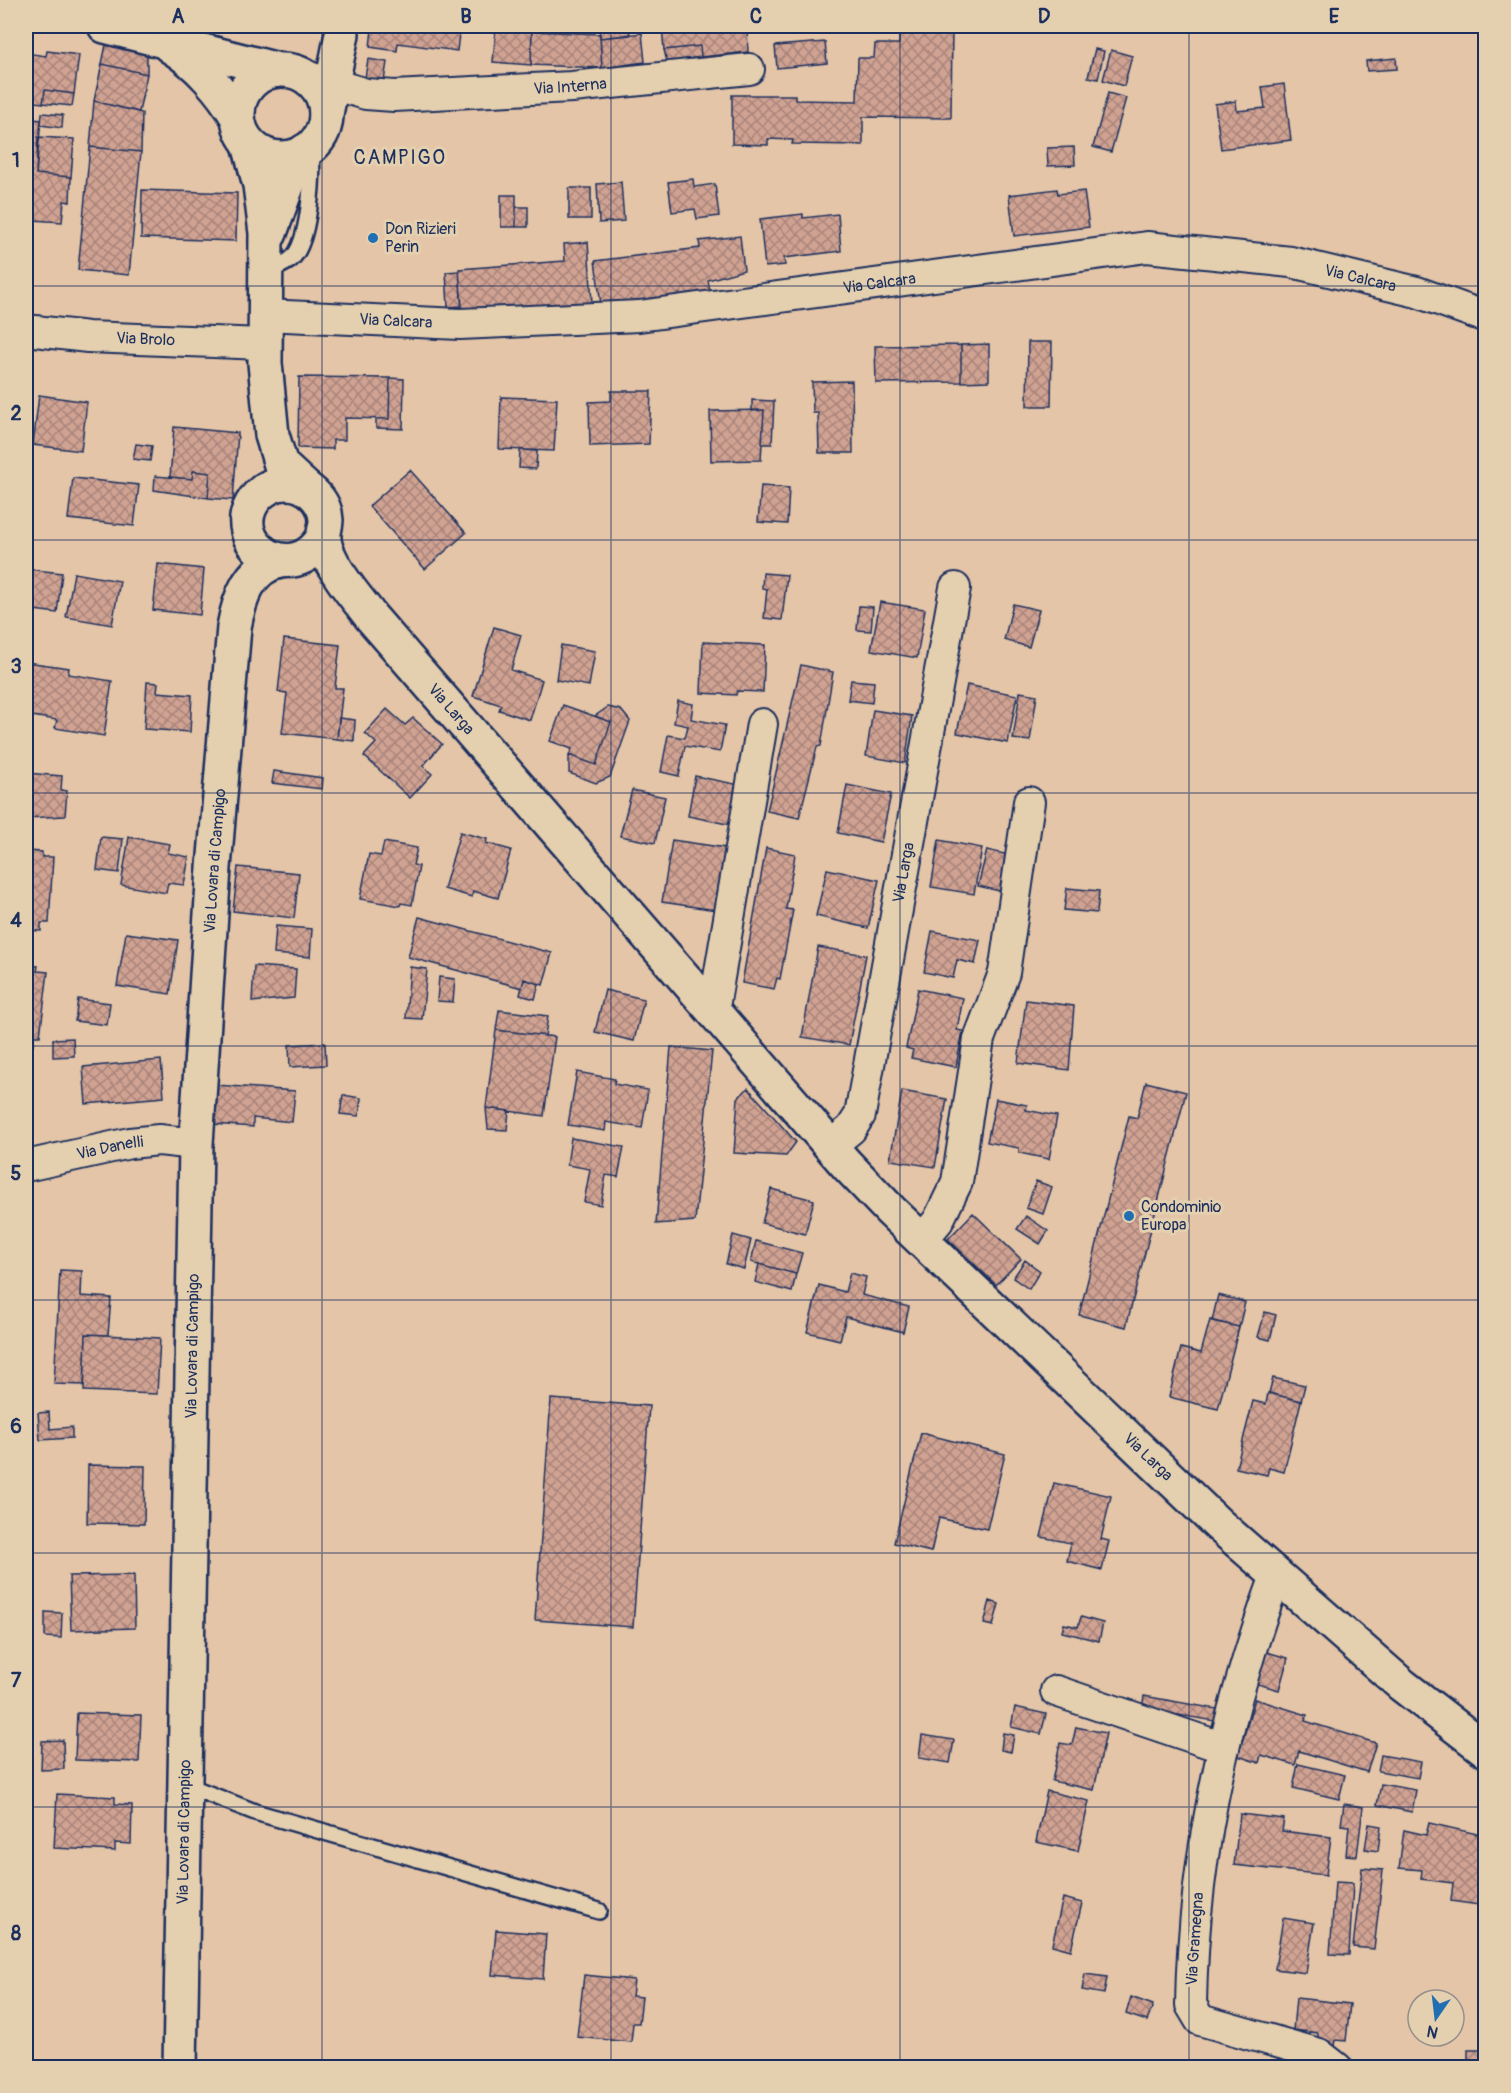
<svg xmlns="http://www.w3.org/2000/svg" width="1511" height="2093" font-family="Pangolin,sans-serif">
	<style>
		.building { fill: url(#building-cross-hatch); stroke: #1b2f5e; stroke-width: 1.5 }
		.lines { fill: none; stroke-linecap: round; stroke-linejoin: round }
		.lane-casing { stroke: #1b2f5e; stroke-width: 20 }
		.street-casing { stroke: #1b2f5e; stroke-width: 34 }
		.secondary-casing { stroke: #1b2f5e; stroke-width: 38 }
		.lane { stroke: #e4cfae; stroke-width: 15 }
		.street { stroke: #e4cfae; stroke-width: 30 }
		.secondary { stroke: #e4cfae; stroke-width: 33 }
		.grid { fill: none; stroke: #1b2f5e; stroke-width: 1.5; stroke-opacity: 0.55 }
		.poi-dot { fill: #1f6fb2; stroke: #e4cfae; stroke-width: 2 }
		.labels { text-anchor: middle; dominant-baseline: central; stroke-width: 6; stroke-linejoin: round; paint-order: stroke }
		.street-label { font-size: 16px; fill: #1b2f5e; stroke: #e4cfae }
		.poi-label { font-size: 16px; fill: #1b2f5e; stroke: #e4cfae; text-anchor: start }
		.quarter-label { font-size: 20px; letter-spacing: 1.5px; fill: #1b2f5e; stroke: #e4cfae }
		.neatline { fill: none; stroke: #1b2f5e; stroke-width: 2 }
		.grid-label { font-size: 20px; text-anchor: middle; font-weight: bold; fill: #1b2f5e }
	</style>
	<defs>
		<pattern id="building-cross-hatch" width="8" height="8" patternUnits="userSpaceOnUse" patternTransform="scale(1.5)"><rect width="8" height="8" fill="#d0a292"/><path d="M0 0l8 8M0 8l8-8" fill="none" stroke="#a8847a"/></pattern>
	</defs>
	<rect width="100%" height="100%" fill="#e4c5a7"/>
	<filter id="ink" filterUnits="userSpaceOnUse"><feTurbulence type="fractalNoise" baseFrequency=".0167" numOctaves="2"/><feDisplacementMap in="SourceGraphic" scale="12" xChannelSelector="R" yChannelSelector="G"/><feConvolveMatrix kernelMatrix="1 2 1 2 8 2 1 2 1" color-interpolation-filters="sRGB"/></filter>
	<g filter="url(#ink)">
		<path class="building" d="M365,26H460L457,51L398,43L397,51L370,47L372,29H366Z
			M496,26H532L531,65L493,62Z
			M599,26H629L630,35L600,38Z
			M662,26H747L748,52L701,57L700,46L664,50Z
			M768,26H810L769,31Z
			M899,28L952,29L951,118L863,117V145L792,144L793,140L768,139V145L732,144V95H795V100L857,101L858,58H874L875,44H899Z
			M532,31L600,34L602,68L531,65Z
			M642,33L645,62L602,68L600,38Z
			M825,42L827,63L777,68L775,46Z
			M106,45L147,54V74L102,64Z
			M700,46L701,57L667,62L664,50Z
			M1095,49L1104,51L1098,79L1088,77Z
			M1111,50L1132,56L1124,86L1103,80Z
			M47,51L79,55L74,94L45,90L43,103L26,101V53L46,56Z
			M1396,58L1397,69L1367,71L1366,61Z
			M368,59L387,62L384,81L365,78Z
			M102,64L147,74L139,112L94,101Z
			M1284,84L1291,140L1221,149L1215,104L1236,101L1237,111L1265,108L1262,87Z
			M45,90L74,94L72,106L43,103Z
			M1108,93L1126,98L1111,152L1093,147Z
			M94,101L142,113L141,152L90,147Z
			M42,113L63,115L62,128L41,125Z
			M26,118L41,120L36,174L71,177L70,202L64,201L62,222L33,220V212L26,211Z
			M38,137L74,139L71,177L36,174Z
			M90,147L141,152L129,275L78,270Z
			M1074,147L1075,165L1048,166L1047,148Z
			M693,179L694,187L715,184L719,216L697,219L695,209L672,212L668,182Z
			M621,182L624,221L599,223L597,184Z
			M569,188H591V219H569Z
			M1057,189L1058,194L1084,191L1089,227L1014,236L1009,195Z
			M142,190L237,193L236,241L141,238Z
			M501,195H516V227H501Z
			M516,207H528V227H516Z
			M803,214V218L838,214L841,251L784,258L785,265L765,267L760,219Z
			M740,236L744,270L708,280L710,292L601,305L595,261L700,248L699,241Z
			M588,242L592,303L462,312L459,269L565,261L564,244Z
			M459,271L462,306L448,307L446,272Z
			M1028,342H1052L1051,406H1027Z
			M989,344V381L961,382V345Z
			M961,345V382L876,383L875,346Z
			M299,377L390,378L389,419L345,418V440H333V449L298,448Z
			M390,378L404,379L403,429L376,428V419H389Z
			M852,381L853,453H819L818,413H813L812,382Z
			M611,391H651L649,444L590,446L589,402L611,401Z
			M39,395L87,402L81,451L33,445Z
			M501,397L557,399L554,451L499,449Z
			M752,400L774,401L772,444H762L764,410L752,411Z
			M764,410L761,460L711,461L710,411Z
			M174,427L238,433L233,500L208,498L210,473L193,471L192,479L170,477Z
			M136,444L152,446L150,461L133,459Z
			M520,450L537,451L536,469L519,468Z
			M410,470L466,533L425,569L369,506Z
			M193,471L210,473L208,498L154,490L155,476L192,479Z
			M73,478L139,485L134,526L68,519Z
			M761,486L789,488L787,524L758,522Z
			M158,564L204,569L200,615L153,610Z
			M26,569L62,573L57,613L26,609Z
			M74,573L120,581L112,625L66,617Z
			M763,573L787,575L782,620L764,618L767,589L762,588Z
			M880,602L925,609L917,658L871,650Z
			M1013,604L1039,610L1029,647L1004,640Z
			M859,606L873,607L871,631L857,630Z
			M494,627L521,635L511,670L542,680L530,720L499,710L501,705L473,696Z
			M284,639L340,645L335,688H343L337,739L282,733L287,693L278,692Z
			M703,642L765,645L763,692L737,691L736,695L701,693Z
			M561,645L595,651L589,686L556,680Z
			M26,662L69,668L68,674L112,681L104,736L55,728L57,720L26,715Z
			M801,665L833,672L821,746L817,747L799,818L767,811Z
			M851,680L874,682L872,703L848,700Z
			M147,682L158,683L157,692L192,695L190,732L144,729Z
			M967,685L1017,695L1008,743L957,733Z
			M1020,692L1037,695L1030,741L1013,739Z
			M678,701L693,704L691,719L725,725L720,752L685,746L679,776L661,772L668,735L685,738L688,726L674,723Z
			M563,705L611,722L596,765L569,755L572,749L550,741Z
			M608,707L621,710L630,721L610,777L596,783L569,773V755L596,765L611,722L595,716Z
			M387,709L405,725L413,718L442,744L423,766L432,774L410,798L364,756L376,743L365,733Z
			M873,710L912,716L905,763L866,756Z
			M339,718L355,720L354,741L337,739Z
			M274,771L323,778L322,789L272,783Z
			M26,773L62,776L61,790L67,791L65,816L26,818Z
			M695,776L740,785L732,825L688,816Z
			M847,785L891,794L881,842L838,833Z
			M632,790L665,797L655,843L620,836Z
			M460,832L487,839L486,843L511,850L498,898L473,891L472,897L444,889Z
			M101,837L123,839L119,873L97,870Z
			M129,837L170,844L168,853L189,857L184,885L168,883L166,893L121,885Z
			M672,840L726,848L716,910L662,902Z
			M939,840L982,848L974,894L931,887Z
			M384,842L417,848L413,865L419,866L412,905L401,903L400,906L360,899L369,854L381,856Z
			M766,848L795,854L786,909L793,910L780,979L777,978L774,989L742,983Z
			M987,850L1013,856L1004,892L978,886Z
			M26,851L42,852V857H53L49,923H41V931L26,930Z
			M238,867L299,873L294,918L233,911Z
			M827,869L879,880L868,928L816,916Z
			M1067,888L1099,891L1097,913L1064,910Z
			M419,917L552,953L543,985L524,979L522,988L408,957Z
			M276,926L312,929L310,957L274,954Z
			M932,931L980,940L975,964L957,960L953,978L924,972Z
			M126,933L178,940L170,994L117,986Z
			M818,947L866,955L849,1045L802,1037Z
			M26,965L38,966L37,971L48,972L40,1036H34L33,1046L26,1045Z
			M254,966L296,969L294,998L252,1002Z
			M410,967L427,969L422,1019L406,1018Z
			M439,977L455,979L453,1002L437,1001Z
			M524,979L539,984L535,999L520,995Z
			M918,989L963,998L957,1030L963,1031L956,1067L911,1058L913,1050L906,1048Z
			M605,990L644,999L634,1041L595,1032Z
			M78,999L110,1003L107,1025L75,1021Z
			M1026,1000L1074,1006L1069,1070L1018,1063Z
			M499,1010L548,1016L545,1036L496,1030Z
			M496,1030L555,1037L544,1116L486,1108Z
			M73,1038L74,1056L53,1057V1039Z
			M325,1043L326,1065L290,1067L289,1045Z
			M671,1047L712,1051L695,1221L656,1224Z
			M161,1060L164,1097L86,1104L83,1067Z
			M577,1072L615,1079L614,1084L648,1090L642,1128L606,1122L605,1131L568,1125Z
			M1146,1082L1186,1092L1126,1327L1079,1315L1129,1116L1137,1118Z
			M26,1084H32L33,1121H26Z
			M216,1085L295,1091L292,1122L253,1118V1127L213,1124Z
			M748,1088L796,1142L786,1156L734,1153L738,1098Z
			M902,1091L947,1099L935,1167L890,1160Z
			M343,1095L361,1098L359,1116L340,1114Z
			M996,1099L1027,1105L1026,1110L1057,1116L1049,1159L1019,1153V1148L987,1142Z
			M486,1108L509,1111L507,1130L488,1129Z
			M571,1138L624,1147L618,1177L606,1175L601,1205L584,1202L590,1169L567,1165Z
			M1036,1181L1052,1187L1043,1214L1026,1208Z
			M771,1189L814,1200L805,1234L762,1223Z
			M973,1213L1021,1259L996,1285L948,1239Z
			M1026,1216L1048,1231L1040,1244L1017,1229Z
			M733,1235L751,1240L744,1269L726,1264Z
			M756,1241L802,1253L796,1274L751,1262Z
			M1025,1260L1040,1271L1029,1289L1013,1278Z
			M759,1264L796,1274L792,1292L755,1282Z
			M60,1270L82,1271L81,1296L111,1298L108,1335L86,1334L84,1385L54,1384Z
			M850,1273L866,1277L862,1295L909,1307L903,1332L846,1317L840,1340L807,1332L819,1285L845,1292Z
			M1218,1295L1245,1302L1239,1327L1212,1321Z
			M1265,1312L1276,1315L1270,1340L1258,1337Z
			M1210,1320L1239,1327L1218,1409L1169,1397L1181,1348L1201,1353Z
			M86,1334L160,1338L157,1394L84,1391Z
			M1273,1378L1305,1385L1301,1401L1269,1393Z
			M1268,1393L1301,1401L1284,1472L1269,1468L1267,1475L1236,1468L1253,1401L1266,1404Z
			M551,1399L649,1406L633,1627L535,1620Z
			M49,1412L50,1429L72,1427V1438L40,1440L38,1413Z
			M921,1433L1005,1454L987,1529L939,1518L931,1552L894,1543Z
			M88,1465L145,1466L144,1524L87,1523Z
			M1054,1483L1111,1496L1101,1539L1109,1541L1102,1570L1067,1561L1071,1543L1041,1537Z
			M134,1575L135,1628L71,1630L69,1576Z
			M990,1601L999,1604L993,1626L984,1624Z
			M45,1612L62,1613L61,1638L45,1637Z
			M1081,1617L1103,1623L1099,1641L1062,1632L1064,1624L1078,1627Z
			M1263,1651L1288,1658L1279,1690L1254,1683Z
			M1144,1696L1217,1709L1215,1721L1142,1709Z
			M1255,1699L1307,1715L1305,1721L1376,1743L1367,1772L1299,1751L1295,1765L1261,1755L1259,1763L1238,1756Z
			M1015,1707L1046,1714L1041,1734L1011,1727Z
			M77,1713L141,1715L139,1762L75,1760Z
			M1076,1727L1106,1733L1094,1790L1052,1781L1060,1743L1072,1745Z
			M1003,1733L1014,1735L1011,1752L1001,1750Z
			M922,1735L954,1740L950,1763L919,1758Z
			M63,1740L64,1769L41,1770L42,1741Z
			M1381,1755L1421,1762L1418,1778L1378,1771Z
			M1298,1764L1345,1775L1339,1799L1293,1788Z
			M1381,1784L1416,1790L1412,1812L1377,1805Z
			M1047,1791L1089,1801L1078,1851L1036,1842Z
			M57,1794L115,1797V1804L132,1805L131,1844L115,1843V1851L54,1848Z
			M1344,1804L1363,1807L1357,1856L1346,1855L1349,1826L1341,1825Z
			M1240,1814L1284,1819L1282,1831L1331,1837L1326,1875L1234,1865Z
			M1429,1823L1486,1836V1906L1451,1901L1453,1883L1421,1879L1422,1870L1399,1868L1404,1830L1426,1835Z
			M1369,1824L1381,1826L1378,1851L1365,1849Z
			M1362,1868L1383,1870L1374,1949L1353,1947Z
			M1335,1882L1353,1883L1349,1955L1330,1954Z
			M1063,1898L1082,1903L1071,1950L1052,1945Z
			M1283,1918L1314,1923L1306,1973L1275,1969Z
			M496,1930L546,1934L543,1979L492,1975Z
			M1085,1974L1107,1977L1104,1994L1082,1990Z
			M584,1975L634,1980L632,1996L642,1997L639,2023H633L631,2042L577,2037Z
			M1131,1997L1153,2005L1147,2021L1126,2014Z
			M1296,1998L1350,2004L1346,2041L1336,2040L1335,2046L1317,2045L1318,2033L1293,2030Z
			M1468,2050H1486V2068H1468Z"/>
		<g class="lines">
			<defs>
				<path id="lane" d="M265,272C273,269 283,265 290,260C310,245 313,175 311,152
					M186,1785L255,1812L599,1911"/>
				<g id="street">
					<path id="s1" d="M305,76L366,94L394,96L572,87L749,69"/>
					<path id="s2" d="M264,315L460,324L639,316L1147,247L1291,262L1417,292L1486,317"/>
					<path id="s3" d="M26,330L88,337L265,344"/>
					<path d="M713,1013L762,724"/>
					<path id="s4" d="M830,1146L851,1129L860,1115L955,588"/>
					<path id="s5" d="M26,1166L130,1143L159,1140L196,1144"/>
					<path d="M921,1241L938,1221L957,1182L979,1039L1004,973L1029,802"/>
					<path d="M1276,1576C1225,1714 1193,1858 1191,2005L1200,2020L1319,2054L1337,2068"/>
					<path d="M1056,1691L1224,1748"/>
				</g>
				<g id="secondary">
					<path d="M105,26L278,70"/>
					<path d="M170,46C198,63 222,91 238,118"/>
					<circle cx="282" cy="114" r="44"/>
					<path d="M326,114L342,34"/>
					<path d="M249,144L260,185L266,233L265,363L272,435L281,465L306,488"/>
					<path d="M270,233L291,175L305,151"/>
					<path id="s6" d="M324,536C293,591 223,542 255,499C263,489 274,483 287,483C307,483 325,500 326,520C326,527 323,532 324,538C324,546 328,554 331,560C341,581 357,598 371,617L846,1164L891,1211L1218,1524L1402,1685L1486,1750"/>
					<path id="s7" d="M180,2068L196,1144L214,868L234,627C239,600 249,566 281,561"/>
				</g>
			</defs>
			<use href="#lane" class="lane-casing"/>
			<use href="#street" class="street-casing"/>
			<use href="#secondary" class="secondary-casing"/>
			<use href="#lane" class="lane"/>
			<use href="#street" class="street"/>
			<use href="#secondary" class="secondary"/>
		</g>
	</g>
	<path class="grid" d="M322,26V2068M611,26V2068M900,26V2068M1189,26V2068M26,286H1486M26,540H1486M26,793H1486M26,1046H1486M26,1300H1486M26,1553H1486M26,1807H1486"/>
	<g class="poi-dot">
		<circle cx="373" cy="238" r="6"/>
		<circle cx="1129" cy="1216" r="6"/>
	</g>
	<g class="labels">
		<g class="street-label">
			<text stroke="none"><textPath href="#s1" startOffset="268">Via Interna</textPath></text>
			<text stroke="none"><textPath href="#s2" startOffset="1104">Via Calcara</textPath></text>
			<text stroke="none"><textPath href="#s2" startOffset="618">Via Calcara</textPath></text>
			<text stroke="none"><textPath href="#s2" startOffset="132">Via Calcara</textPath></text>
			<text stroke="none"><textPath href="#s3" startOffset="120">Via Brolo</textPath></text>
			<text stroke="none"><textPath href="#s6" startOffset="462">Via Larga</textPath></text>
			<text stroke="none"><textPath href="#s7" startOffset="1208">Via Lovara di Campigo</textPath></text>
			<text stroke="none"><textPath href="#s4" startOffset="290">Via Larga</textPath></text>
			<text stroke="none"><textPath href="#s5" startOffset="86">Via Danelli</textPath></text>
			<text stroke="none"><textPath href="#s7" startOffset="722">Via Lovara di Campigo</textPath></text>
			<text stroke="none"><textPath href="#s6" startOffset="1485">Via Larga</textPath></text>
			<text stroke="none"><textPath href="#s7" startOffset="236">Via Lovara di Campigo</textPath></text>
			<text transform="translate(1195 1939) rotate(-86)">Via Gramegna</text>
		</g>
		<g class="poi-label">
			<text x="385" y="229">Don Rizieri<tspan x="385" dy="18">Perin</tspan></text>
			<text x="1141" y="1207">Condominio<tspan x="1141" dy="18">Europa</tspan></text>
		</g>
		<g class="quarter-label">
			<text x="400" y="157">CAMPIGO</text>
		</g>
	</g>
	<rect width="1511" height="2093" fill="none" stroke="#e4cfae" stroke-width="66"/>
	<g transform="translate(1436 2018) rotate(194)"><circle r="28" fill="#e4cfae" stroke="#948f8e" stroke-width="1.5"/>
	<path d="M0-4.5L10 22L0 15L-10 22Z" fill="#1f6fb2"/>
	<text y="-9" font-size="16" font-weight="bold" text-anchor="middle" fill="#1b2f5e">N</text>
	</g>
	<rect x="33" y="33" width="1445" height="2027" class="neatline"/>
	<g class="grid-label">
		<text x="178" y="23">A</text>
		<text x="466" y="23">B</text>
		<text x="756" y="23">C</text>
		<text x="1044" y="23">D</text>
		<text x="1334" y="23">E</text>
		<text x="16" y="167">1</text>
		<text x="16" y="420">2</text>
		<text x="16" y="673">3</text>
		<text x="16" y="927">4</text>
		<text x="16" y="1180">5</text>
		<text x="16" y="1433">6</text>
		<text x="16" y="1687">7</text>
		<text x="16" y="1940">8</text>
	</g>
</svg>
